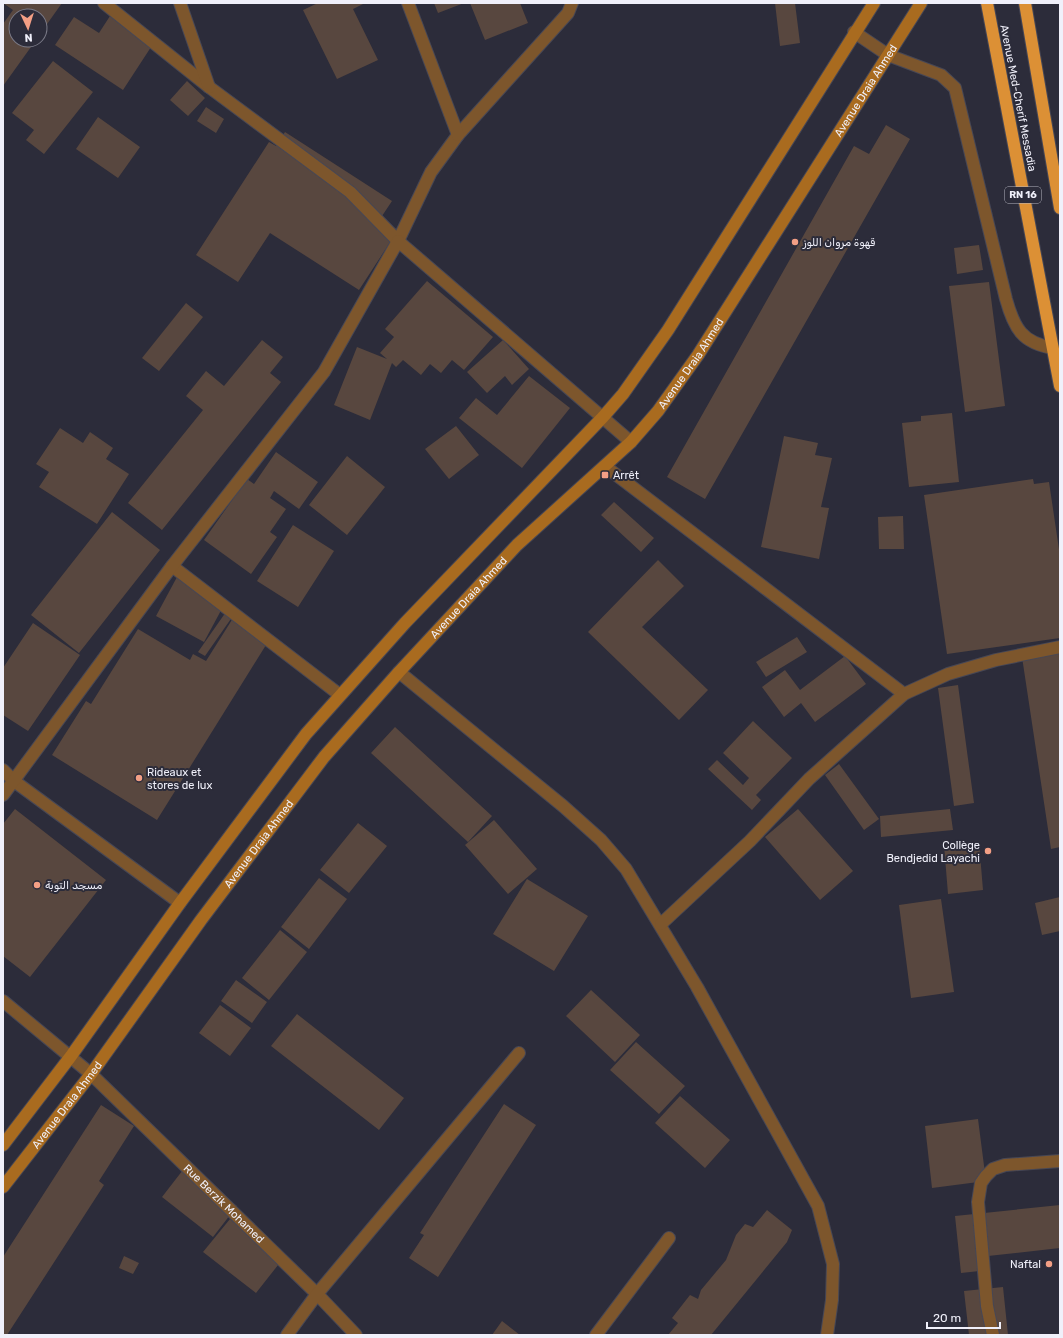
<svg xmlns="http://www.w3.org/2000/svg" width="1063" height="1338" font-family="Rubik,'Noto Sans Arabic',sans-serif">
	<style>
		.building { fill: #58473f }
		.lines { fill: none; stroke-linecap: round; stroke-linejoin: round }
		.lane-casing { stroke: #474755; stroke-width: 14 }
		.street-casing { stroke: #474755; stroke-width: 14 }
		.secondary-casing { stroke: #474755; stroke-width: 14 }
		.highway-casing { stroke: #474755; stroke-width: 14 }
		.lane { stroke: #7d562c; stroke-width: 12 }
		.street { stroke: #7d562c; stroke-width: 12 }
		.secondary { stroke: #a96b1f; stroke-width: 12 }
		.highway { stroke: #dc9035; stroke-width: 12 }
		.poi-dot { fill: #f39f85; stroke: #2c2c3a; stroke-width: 1.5 }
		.labels { text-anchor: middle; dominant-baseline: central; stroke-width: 4; stroke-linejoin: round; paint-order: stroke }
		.shield { fill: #2c2c3a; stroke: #b5b5c0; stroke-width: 1 }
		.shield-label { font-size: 10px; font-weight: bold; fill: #f0f0fa }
		.street-label { font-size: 11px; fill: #f0f0fa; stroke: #2c2c3a }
		.poi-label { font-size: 11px; fill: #f0f0fa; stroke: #2c2c3a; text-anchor: start }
	</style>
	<rect width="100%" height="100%" fill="#2c2c3a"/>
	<path class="building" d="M3,3H62L40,34V16H16V40H36L3,86V24L13,10Z
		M318,3H365L353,9L378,60L337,79L303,10Z
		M434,3H464L438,13Z
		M470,3H520L528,23L485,40Z
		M775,3H795L800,43L780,46Z
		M110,16L153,44L123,90L55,45L74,17L99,33Z
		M53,61L93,92L44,154L26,140L34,130L12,113Z
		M187,81L205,98L188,116L170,100Z
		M206,107L224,119L216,133L197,121Z
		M98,117L140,147L118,178L76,149Z
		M886,125L910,139L705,499L667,477L854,146L869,154Z
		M285,132L392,201L380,219L398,230L359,290L270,233L238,282L196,255L269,142L276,146Z
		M979,245L983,270L957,274L954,248Z
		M427,281L493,337L464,370L452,360L441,373L430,364L421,375L403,360L396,367L392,363L370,420L334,405L357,347L387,359L380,353L394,337L385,329Z
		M989,282L1005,406L965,412L949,286Z
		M186,303L203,317L159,371L142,358Z
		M262,340L283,357L270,373L281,382L162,530L128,503L203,410L186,396L206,371L224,386Z
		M503,340L529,369L512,385L505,376L487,393L467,372Z
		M529,376L570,408L522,468L459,418L476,398L497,415Z
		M952,413L959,482L909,487L902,423L921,421V416Z
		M456,426L479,455L449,479L425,449Z
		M60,428L83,443L90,432L113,448L106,459L129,474L97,524L39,487L49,472L36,464Z
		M784,436L818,443L815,455L832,458L821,507L829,508L819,559L761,547Z
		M276,452L318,482L299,509L274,491L270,498L286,509L270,532L277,537L251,574L204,540L247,479L254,484Z
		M347,456L385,487L347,535L309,505Z
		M1033,479L1034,484L1049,482L1060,556V638L947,654L924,495Z
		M614,502L654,538L641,552L601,515Z
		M112,512L160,550L79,653L31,615Z
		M903,516L904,549H879L878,517Z
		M293,525L334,551L298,607L257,581Z
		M658,560L684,586L642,627L708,690L679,720L588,632Z
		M177,577L225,603L204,642L156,616Z
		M228,609L235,613L205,656L198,652Z
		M235,615L271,637L157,820L52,755L86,701L91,704L138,629L190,660L193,654L206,661Z
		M33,623L80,655L28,731L3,715V668Z
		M797,637L807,652L766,677L756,662Z
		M1060,652V847L1051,849L1022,657Z
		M845,656L866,684L815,722L801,703L784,717L762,687L785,670L800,690Z
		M958,685L974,803L954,806L938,688Z
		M753,721L792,758L756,795L761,800L752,810L708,769L717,760L743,785L749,778L723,753Z
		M395,727L492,816L468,842L371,753Z
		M839,764L879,819L864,830L825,775Z
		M15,809L106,880L30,977L3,956V824Z
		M798,809L853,871L820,900L765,837Z
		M950,809L953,830L881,837L880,816Z
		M494,820L537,869L508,894L465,845Z
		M358,823L387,846L349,893L320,870Z
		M979,842L983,890L948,894L944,845Z
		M319,878L347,899L309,949L281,927Z
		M527,879L588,916L554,971L493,934Z
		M1060,897V931L1042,935L1035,903Z
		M941,899L954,992L911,998L899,905Z
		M280,930L307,952L269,1000L242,978Z
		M236,980L267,1002L252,1023L221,1001Z
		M591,990L640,1035L615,1062L566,1016Z
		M220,1005L251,1028L230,1056L199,1033Z
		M297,1014L404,1098L379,1130L271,1046Z
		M636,1042L685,1086L659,1114L610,1070Z
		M680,1096L730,1140L705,1168L655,1123Z
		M504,1104L536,1125L438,1277L409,1258L424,1235L420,1233Z
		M101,1105L134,1126L99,1181L104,1185L7,1335H3V1257Z
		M978,1119L986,1181L932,1188L925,1126Z
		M186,1166L237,1206L213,1237L162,1197Z
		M1060,1205V1248L988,1256L989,1270L961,1273L955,1216Z
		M767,1210L792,1230L787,1242L711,1335H668L678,1323L672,1318L690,1295L698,1299L701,1290L726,1260L736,1235L745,1224L753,1227Z
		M230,1219L282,1260L256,1293L203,1252Z
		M124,1256L139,1263L133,1274L119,1268Z
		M1003,1287L1008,1335H969L964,1291Z
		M502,1321L520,1335H492Z"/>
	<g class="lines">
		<defs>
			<path id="lane" d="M993,1335L987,1306L978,1202L981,1183L986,1176L993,1169L1005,1165L1060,1161"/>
			<g id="street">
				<path d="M104,3L209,87L350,192L398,241L431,172L458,135L568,13L572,3"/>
				<path d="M180,3L209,87"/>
				<path d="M408,3L458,135"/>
				<path d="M854,32L888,55L941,75L955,88L1006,299C1014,328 1022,343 1053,348"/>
				<path d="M606,467L904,694"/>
				<path d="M172,566L340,695"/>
				<path d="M399,672L563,806L601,840L626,869L697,987L818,1206L833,1264L832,1300L827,1335"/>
				<path d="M3,770L14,781L180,903"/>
				<path d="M3,795L172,566L324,372L398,241L631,442"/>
				<path d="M661,924L750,841L809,779L904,694L948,674L996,660L1060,647"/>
				<path id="s1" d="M3,1001L91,1074L317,1294L356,1335"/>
				<path d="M287,1335L317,1294L519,1053"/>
				<path d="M596,1335L669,1238"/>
			</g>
			<g id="secondary">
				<path d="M3,1145L71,1056L180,903L306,734L405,623L603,417L623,394L668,330L874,3"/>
				<path id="s2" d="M3,1187L91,1074L201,920L324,757L399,672L517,545L631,442L658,411L698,355L921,3"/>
			</g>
			<path id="highway" d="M987,3L1060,386
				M1025,3L1060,208"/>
		</defs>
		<use href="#lane" class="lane-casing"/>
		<use href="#street" class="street-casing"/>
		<use href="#secondary" class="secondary-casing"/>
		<use href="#highway" class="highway-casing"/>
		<use href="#lane" class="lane"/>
		<use href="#street" class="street"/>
		<use href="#secondary" class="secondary"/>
		<use href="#highway" class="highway"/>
	</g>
	<g class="poi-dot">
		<circle cx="795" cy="242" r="4"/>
		<rect x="601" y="471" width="8" height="8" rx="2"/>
		<circle cx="139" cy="778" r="4"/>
		<circle cx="988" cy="851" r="4"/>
		<circle cx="37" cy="885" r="4"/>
		<circle cx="1049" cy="1264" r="4"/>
	</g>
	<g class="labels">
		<rect class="shield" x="1005" y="187" width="36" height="16" rx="3"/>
		<g class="shield-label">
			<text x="1023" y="195">RN 16</text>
		</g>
		<g class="street-label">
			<text stroke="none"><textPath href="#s2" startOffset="1400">Avenue Draia Ahmed</textPath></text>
			<text transform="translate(1018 98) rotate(79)">Avenue Med-Cherif Messadia</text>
			<text stroke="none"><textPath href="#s2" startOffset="1076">Avenue Draia Ahmed</textPath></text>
			<text stroke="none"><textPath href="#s2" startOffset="752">Avenue Draia Ahmed</textPath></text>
			<text stroke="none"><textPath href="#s2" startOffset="428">Avenue Draia Ahmed</textPath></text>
			<text stroke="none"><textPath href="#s2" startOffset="104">Avenue Draia Ahmed</textPath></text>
			<text stroke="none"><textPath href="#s1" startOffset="300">Rue Berzik Mohamed</textPath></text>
		</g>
		<g class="poi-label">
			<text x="803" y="242">قهوة مروان اللوز</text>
			<text x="613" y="475">Arrêt</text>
			<text x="147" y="772">Rideaux et<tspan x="147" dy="13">stores de lux</tspan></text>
			<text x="980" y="845" text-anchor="end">Collège<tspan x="980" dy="13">Bendjedid Layachi</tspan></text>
			<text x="45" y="885">مسجد التوبة</text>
			<text x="1041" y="1264" text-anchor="end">Naftal</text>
		</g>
	</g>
	<rect width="1063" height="1338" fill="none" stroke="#f0f0fa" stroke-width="8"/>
	<g transform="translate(28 28) rotate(176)"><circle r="19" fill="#2c2c3a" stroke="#7a7a87"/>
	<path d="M0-3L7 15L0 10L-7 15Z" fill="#f39f85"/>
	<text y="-6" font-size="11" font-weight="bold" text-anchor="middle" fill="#f0f0fa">N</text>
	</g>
	<path d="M927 1322v6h73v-6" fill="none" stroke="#f0f0fa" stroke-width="2"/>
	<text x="933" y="1322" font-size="12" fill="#f0f0fa" stroke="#2c2c3a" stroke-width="3" paint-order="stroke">20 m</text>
</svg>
